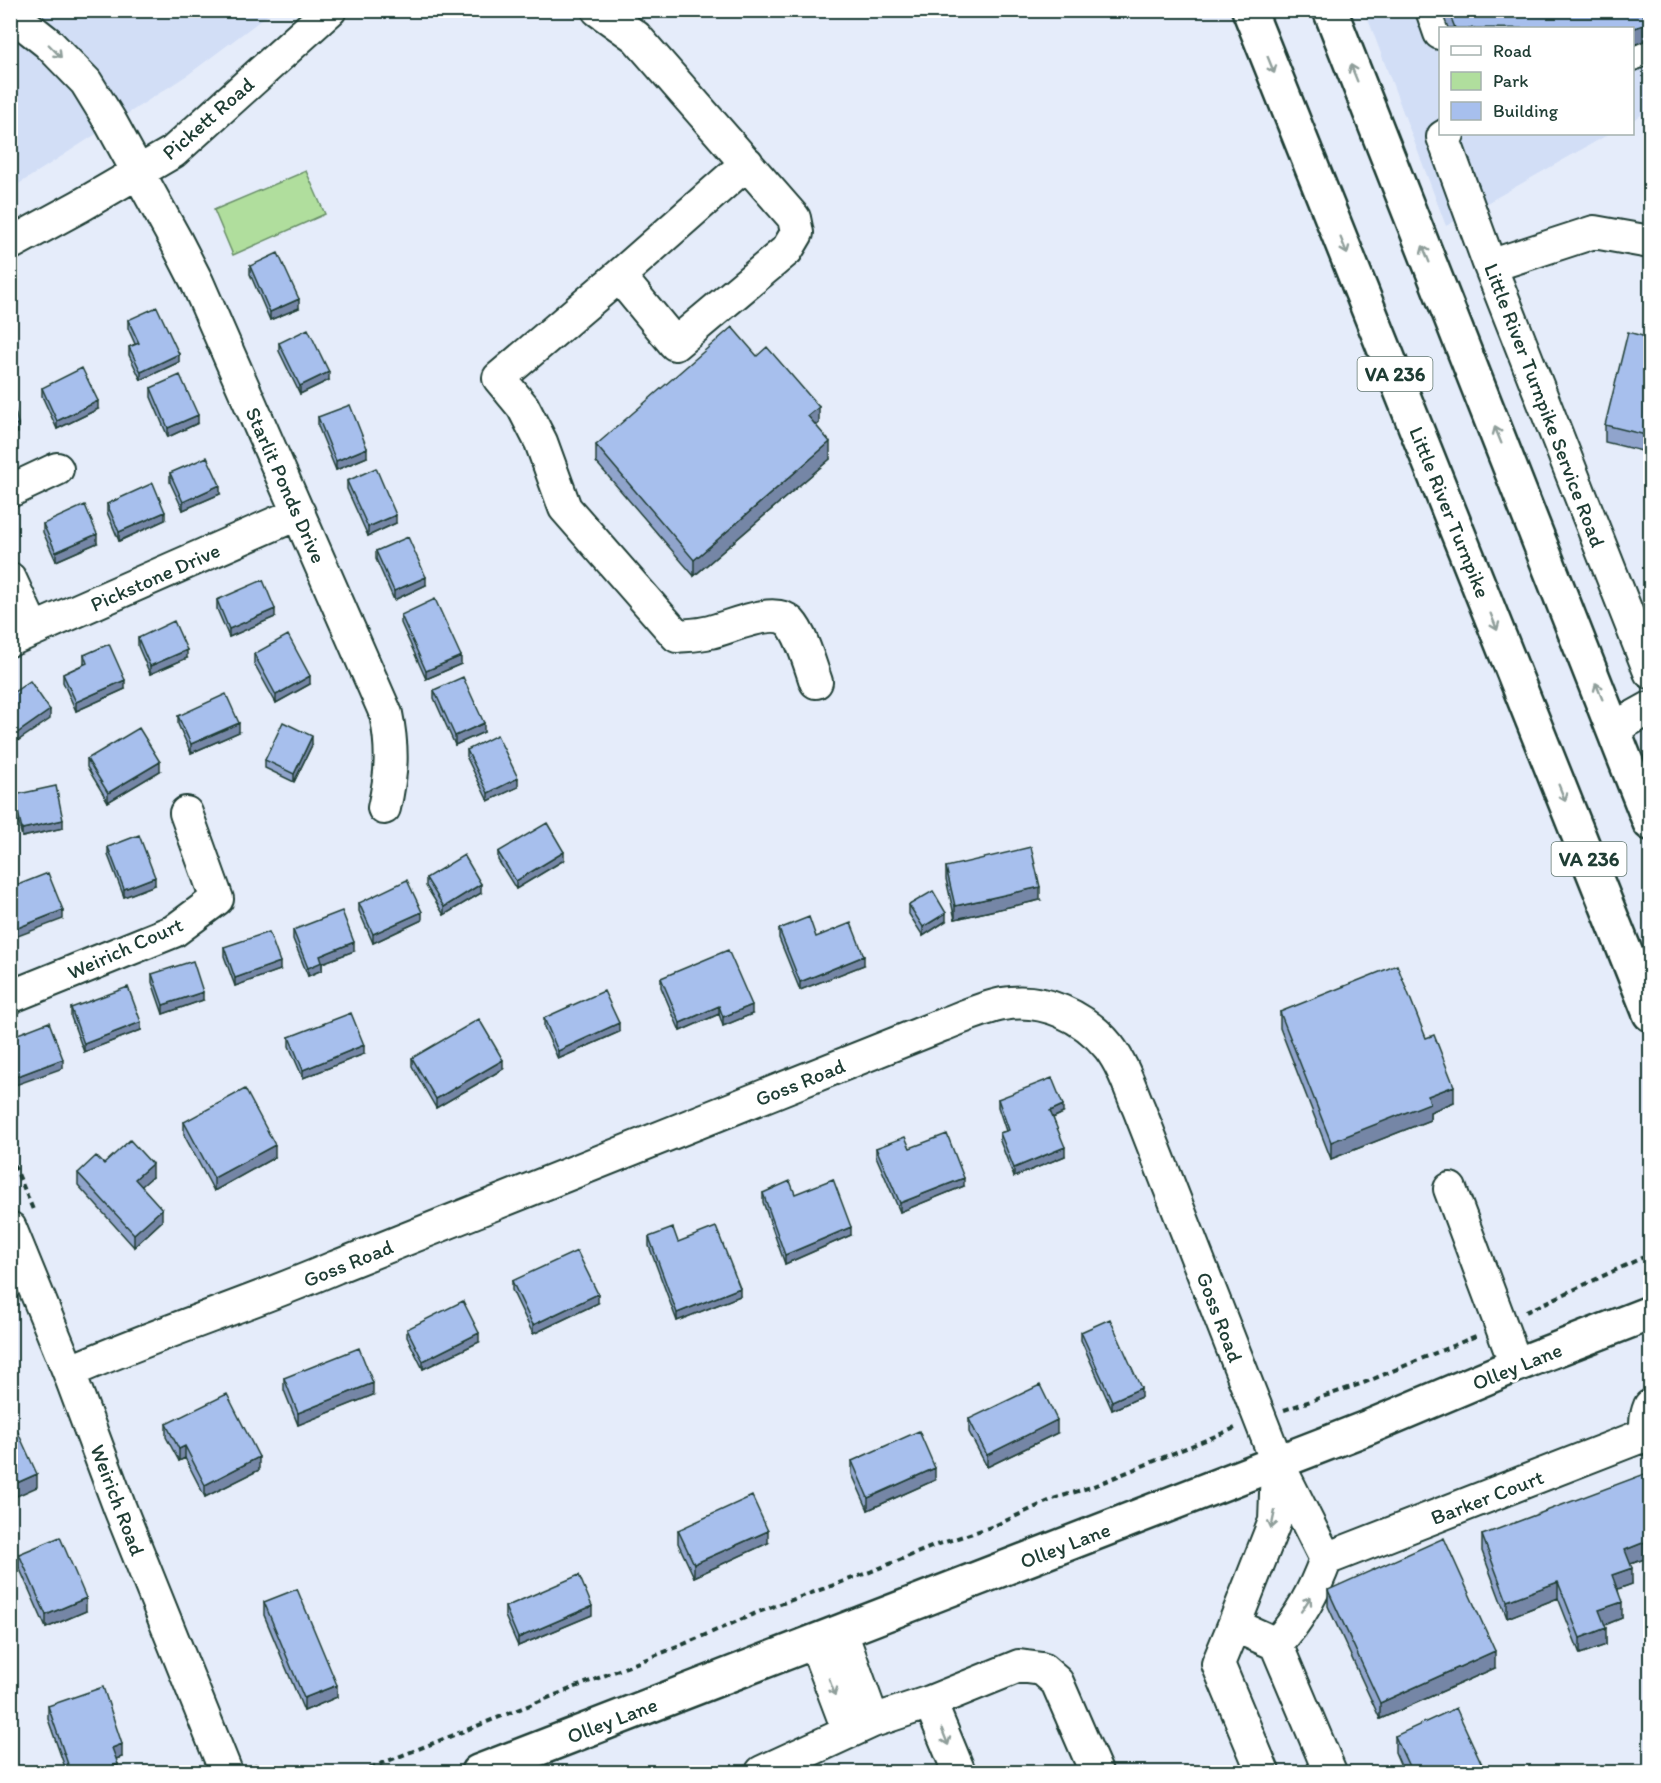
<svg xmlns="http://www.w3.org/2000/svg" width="1661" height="1783" font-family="Itim,sans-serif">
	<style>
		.built { fill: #d2def6 }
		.green { fill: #b0de9d; stroke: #688e68; stroke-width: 1.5 }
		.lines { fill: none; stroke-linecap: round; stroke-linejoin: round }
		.minor-casing { stroke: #1f3d34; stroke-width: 36 }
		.major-casing { stroke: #1f3d34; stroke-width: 38 }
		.path { stroke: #1f3d34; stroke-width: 4; stroke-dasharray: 6 4.5; stroke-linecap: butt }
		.minor { stroke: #fff; stroke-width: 32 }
		.major { stroke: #fff; stroke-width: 33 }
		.wall { fill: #90a4cc; stroke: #1f3d34; stroke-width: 1.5 }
		.shaded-wall { fill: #7586a6; stroke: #1f3d34; stroke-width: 1.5 }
		.building { fill: #a7bfed; stroke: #1f3d34; stroke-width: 1.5 }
		.oneway { stroke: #8f9e9a }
		.labels { text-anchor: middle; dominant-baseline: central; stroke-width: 6; stroke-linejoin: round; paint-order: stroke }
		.shield { fill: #fff; stroke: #627771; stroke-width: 1.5 }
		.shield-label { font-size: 20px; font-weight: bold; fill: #1f3d34 }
		.street-label { font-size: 21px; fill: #1f3d34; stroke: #fff }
	</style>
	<rect width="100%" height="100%" fill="#e5ecfa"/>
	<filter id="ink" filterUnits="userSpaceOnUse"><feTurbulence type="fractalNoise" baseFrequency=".0167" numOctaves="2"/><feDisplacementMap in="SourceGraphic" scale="12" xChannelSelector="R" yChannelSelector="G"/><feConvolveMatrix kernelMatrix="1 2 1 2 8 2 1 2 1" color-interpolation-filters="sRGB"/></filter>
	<g filter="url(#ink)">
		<path class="built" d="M11,11H273L189,74L11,189Z
			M1365,11H1650V110L1633,120L1632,28H1440V134H1609L1446,226Z"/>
		<path class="green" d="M306,171L325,214L233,255L214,210Z"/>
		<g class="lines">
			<defs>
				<path id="minor" d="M598,10L636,37L794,218L797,233L787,250L675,344L619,276L747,163
					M1432,10L1440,33
					M10,13L48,43L86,82L110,121L176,241L197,282L386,714C393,748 392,774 384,808
					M1632,54L1650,47
					M1448,134L1443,137L1490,266L1650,672
					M10,244L80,206L173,152L330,10
					M1490,266L1594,232L1650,242
					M619,276L499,378L523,407L541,442L565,508L677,636C688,635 699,635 710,632C729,628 774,606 790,622C802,635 810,665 816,682
					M10,491L57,469
					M10,579L33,629
					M10,640L299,513
					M1614,728L1650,708
					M10,997L174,931L217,899L186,813
					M1450,1189L1516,1365
					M10,1228L69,1372L119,1506L226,1772
					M69,1372C157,1333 248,1305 336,1267L942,1025C961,1018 982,1008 1003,1004C1043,997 1084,1016 1109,1047C1123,1065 1130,1088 1139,1109L1277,1462L1326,1559
					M1650,1406C1645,1418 1644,1428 1650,1439
					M1277,1466L1275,1521L1234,1625L1276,1644L1330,1772
					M1234,1625L1218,1664L1263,1772
					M841,1632L873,1721
					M815,1642L849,1732
					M1276,1644C1300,1619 1314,1591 1326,1559L1647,1434
					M930,1702L959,1772
					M762,1772L873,1721L930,1702L1019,1666L1042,1669L1057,1682L1096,1772"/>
				<path id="major" d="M1249,10L1650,1014
					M1330,10L1650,823
					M478,1772L1369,1427L1516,1365L1650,1313"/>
			</defs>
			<use href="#minor" class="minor-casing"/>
			<use href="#major" class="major-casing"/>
			<path class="path" d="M10,1155L34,1212
				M1526,1312L1650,1254
				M1284,1410L1366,1382L1476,1336
				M254,1764L258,1772
				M360,1772L677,1647L761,1611L870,1572L936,1545L994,1526L1053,1499L1091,1487L1235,1428"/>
			<use href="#minor" class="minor"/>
			<use href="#major" class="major"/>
		</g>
		<path class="wall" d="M1441,10H1644L1642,11L1646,40L1632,46V28H1448Z
			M250,266L299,308L270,320L250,274Z
			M128,320L179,362L141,380L129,355V347L135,344L128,328Z
			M1650,338V453L1605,442V425Z
			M279,343L329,380L300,394L279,351Z
			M757,356L819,423L816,426L830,459L694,576L596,462V445Z
			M42,388L98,409L57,429L42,396Z
			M151,388L198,423L168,437L151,397Z
			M318,417L367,457L336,470L318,426Z
			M170,473L220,494L183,510L170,482Z
			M347,481L396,523L368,536L347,489Z
			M107,504L165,520L119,541L107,512Z
			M43,524L97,543L56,561L43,532Z
			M376,551L426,585L394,600L376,559Z
			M217,600L275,617L229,637L217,609Z
			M401,615L461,664L426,679L401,623Z
			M138,638L187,658L150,674L138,646Z
			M254,654L310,684L276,703L254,663Z
			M84,655L125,689L76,711L63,682V674L84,664Z
			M434,690L484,732L455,745L434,698Z
			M178,716L239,732L191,753L178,724Z
			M312,745L294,782L265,768V760Z
			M467,750L518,787L488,801L467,758Z
			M87,759L160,771L108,802L87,767Z
			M14,795L63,828L22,837L14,804Z
			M108,847L155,885L124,897L108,855Z
			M498,852L564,860L516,889L498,860Z
			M946,867L1040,900L955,919L946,879Z
			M426,878L481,893L444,915L426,886Z
			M359,903L422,920L373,943L359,911Z
			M909,905L946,921L923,936L909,914Z
			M779,929L864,965L800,990L779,938Z
			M293,930L354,951L322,963V970L308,976L293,939Z
			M224,947L280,970L235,986L224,956Z
			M152,974L203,1000L163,1014L152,982Z
			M661,978L752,1014L723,1026L719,1014L680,1031L661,987Z
			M71,1008L141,1030L84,1052L71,1017Z
			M1280,1012L1426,1038L1454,1102L1430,1112V1120L1331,1159L1280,1028Z
			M544,1018L619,1032L558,1059L544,1027Z
			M289,1037L364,1054L303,1078L289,1046Z
			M412,1058L503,1069L436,1108L412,1066Z
			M998,1099L1063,1113L1053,1118L1065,1156L1014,1177L1000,1141V1133L1006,1131L998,1107Z
			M184,1122L275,1157L214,1191L184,1135Z
			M876,1148H910L964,1186L900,1212L876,1156Z
			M104,1164L152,1177L141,1186L162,1221L134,1247L78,1185V1173Z
			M763,1193L795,1194L851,1235L785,1264L763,1202Z
			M649,1237L678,1242L740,1296L677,1321L649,1246Z
			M512,1281L598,1303L533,1334L512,1290Z
			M407,1329L479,1342L423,1369L407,1337Z
			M1081,1332L1141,1397L1112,1410L1081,1340Z
			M284,1378L373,1395L298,1425L284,1390Z
			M969,1419L1057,1433L987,1467L969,1432Z
			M166,1424L259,1470L205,1497L185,1458L179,1461L166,1437Z
			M852,1461L935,1480L868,1510L852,1474Z
			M678,1530L768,1543L694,1577L678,1543Z
			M1482,1535L1650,1557L1630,1564L1632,1584L1618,1589L1622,1618L1605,1625L1606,1645L1580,1654L1558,1598L1507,1618L1482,1551Z
			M19,1554L86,1611L46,1628L19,1567Z
			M1328,1590L1495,1668L1380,1719L1328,1606Z
			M264,1602L337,1697L304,1711L264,1615Z
			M505,1607L592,1615L518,1646L505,1616Z
			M48,1706L122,1757L116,1759L118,1773H67L48,1719Z
			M1395,1736L1486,1773H1404L1395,1752Z"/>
		<path class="shaded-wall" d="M1646,24V40L1632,46V29Z
			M299,299V308L270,320V312Z
			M179,354V362L141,380V372Z
			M329,372V380L300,394V386Z
			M98,401V409L57,429V421Z
			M819,407V423L808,433V416Z
			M198,415V423L168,437V428Z
			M18,424V433L10,435V426Z
			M830,442V459L694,576V560Z
			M367,448V457L336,470V461Z
			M220,485V494L183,510V502Z
			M165,512V520L119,541V532Z
			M396,515V523L368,536V527Z
			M97,534V543L56,561V552Z
			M426,577V585L394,600V591Z
			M275,609V617L229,637V629Z
			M187,650V658L150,674V666Z
			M461,656V664L426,679V671Z
			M310,676V684L276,703V695Z
			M125,680V689L76,711V702Z
			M50,710V719L10,746V738Z
			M239,723V732L191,753V744Z
			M484,723V732L455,745V736Z
			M312,736V745L294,782V774Z
			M160,762V771L108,802V793Z
			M518,778V787L488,801V793Z
			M63,820V828L22,837V829Z
			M564,852V860L516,889V881Z
			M155,877V885L124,897V889Z
			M481,884V893L444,915V907Z
			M1040,887V900L955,919V906Z
			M63,910V919L10,939V931Z
			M422,912V920L373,943V934Z
			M946,913V921L923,936V927Z
			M354,942V951L322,963V970L308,976V968L320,956Z
			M864,956V965L800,990V982Z
			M280,962V970L235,986V978Z
			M203,992V1000L163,1014V1005Z
			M752,1005V1014L723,1026V1017Z
			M719,1006V1014L680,1031V1023Z
			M141,1022V1030L84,1052V1044Z
			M619,1023V1032L558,1059V1051Z
			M364,1045V1054L303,1078V1070Z
			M63,1059V1068L10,1087V1079Z
			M503,1060V1069L436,1108V1099Z
			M1454,1086V1102L1430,1112V1120L1331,1159V1142L1428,1096Z
			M1063,1105V1113L1050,1119V1111Z
			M275,1145V1157L214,1191V1178Z
			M1065,1147V1156L1014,1177V1168Z
			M152,1164V1177L135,1192V1179Z
			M964,1178V1186L900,1212V1203Z
			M162,1209V1221L134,1247V1234Z
			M851,1227V1235L785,1264V1255Z
			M740,1288V1296L677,1321V1313Z
			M598,1294V1303L533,1334V1325Z
			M479,1333V1342L423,1369V1361Z
			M373,1383V1395L298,1425V1413Z
			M1141,1388V1397L1112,1410V1401Z
			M1057,1420V1433L987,1467V1455Z
			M185,1446V1458L179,1461V1449Z
			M259,1457V1470L205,1497V1485Z
			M935,1468V1480L868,1510V1498Z
			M37,1474V1487L10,1499V1486Z
			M768,1531V1543L694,1577V1564Z
			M1650,1540V1557L1625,1566V1550Z
			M1632,1568V1584L1612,1591V1575Z
			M1558,1582V1598L1507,1618V1601Z
			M86,1598V1611L46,1628V1615Z
			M1622,1602V1618L1599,1627V1610Z
			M592,1606V1615L518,1646V1638Z
			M1606,1628V1645L1580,1654V1638Z
			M1495,1651V1668L1380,1719V1703Z
			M337,1685V1697L304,1711V1698Z
			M122,1744V1757L112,1760V1748Z
			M118,1764V1773H93Z"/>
		<path class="building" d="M1448,10H1642L1646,24L1632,29L1455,28Z
			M278,253L299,299L270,312L250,266Z
			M157,307L179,354L141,372L129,347L139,343L128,320Z
			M732,327L757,356L767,347L819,407L808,416L830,442L694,560L596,445Z
			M308,329L329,372L300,386L279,343Z
			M1628,332L1650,338V436L1605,425Z
			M82,368L98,401L57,421L42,388Z
			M180,375L198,415L168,428L151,388Z
			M11,393L18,424L10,426V394Z
			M350,405L367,448L336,461L318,417Z
			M207,457L220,485L183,502L170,473Z
			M376,468L396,515L368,527L347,481Z
			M153,483L165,512L119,532L107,504Z
			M85,505L97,534L56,552L43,524Z
			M408,537L426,577L394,591L376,551Z
			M263,580L275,609L229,629L217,600Z
			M435,599L461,656L426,671L401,615Z
			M174,621L187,650L150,666L138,638Z
			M288,635L310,676L276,695L254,654Z
			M109,644L125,680L76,702L63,674L87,663L84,655Z
			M463,677L484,723L455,736L434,690Z
			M30,681L50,710L10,738V695Z
			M226,694L239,723L191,744L178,716Z
			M283,722L312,736L294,774L265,760Z
			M139,728L160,762L108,793L87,759Z
			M497,735L518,778L488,793L467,750Z
			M56,786L63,820L22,829L14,795Z
			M547,823L564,852L516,881L498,852Z
			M139,835L155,877L124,889L108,847Z
			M1031,847L1040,887L955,906L946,867Z
			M464,855L481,884L444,907L426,878Z
			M48,873L63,910L10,931V888Z
			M407,880L422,912L373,934L359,903Z
			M933,891L946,913L923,927L909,905Z
			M342,911L354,942L320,956L322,962L308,968L293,930Z
			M809,917L816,937L851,923L864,956L800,982L779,929Z
			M269,932L280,962L235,978L224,947Z
			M728,950L752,1005L723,1017L719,1006L680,1023L661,978Z
			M193,961L203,992L163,1005L152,974Z
			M1397,965L1426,1038L1434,1035L1454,1086L1428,1096L1430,1103L1331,1142L1280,1012Z
			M128,987L141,1022L84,1044L71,1008Z
			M604,991L619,1023L558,1051L544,1018Z
			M351,1013L364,1045L303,1070L289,1037Z
			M479,1019L503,1060L436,1099L412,1058Z
			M49,1022L63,1059L10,1079V1037Z
			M1052,1078L1063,1105L1050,1111L1065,1147L1014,1168L1000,1133L1009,1130L998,1099Z
			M245,1089L275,1145L214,1178L184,1122Z
			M947,1134L964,1178L900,1203L876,1148L905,1137L910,1148Z
			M130,1140L152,1164L135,1179L162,1209L134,1234L78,1173L96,1156L104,1164Z
			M833,1179L851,1227L785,1255L763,1193L790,1181L795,1194Z
			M716,1227L740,1288L677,1313L649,1237L673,1228L678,1242Z
			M577,1251L598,1294L533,1325L512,1281Z
			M463,1301L479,1333L423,1361L407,1329Z
			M1110,1319L1141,1388L1112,1401L1081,1332Z
			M359,1348L373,1383L298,1413L284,1378Z
			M1040,1385L1057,1420L987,1455L969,1419Z
			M227,1394L259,1457L205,1485L185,1446L179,1449L166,1424Z
			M10,1415L37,1474L10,1486Z
			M919,1431L935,1468L868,1498L852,1461Z
			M1650,1472V1540L1625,1550L1632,1568L1612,1575L1622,1602L1599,1610L1606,1628L1580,1638L1558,1582L1507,1601L1482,1535Z
			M752,1496L768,1531L694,1564L678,1530Z
			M60,1537L86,1598L46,1615L19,1554Z
			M1444,1538L1495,1651L1380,1703L1328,1590Z
			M579,1575L592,1606L518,1638L505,1607Z
			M297,1589L337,1685L304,1698L264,1602Z
			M103,1687L122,1744L112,1748L118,1764L93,1773H71L48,1706Z
			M1456,1708L1486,1773H1412L1395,1736Z
			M1650,1769V1773H1642Z"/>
		<defs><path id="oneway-shaft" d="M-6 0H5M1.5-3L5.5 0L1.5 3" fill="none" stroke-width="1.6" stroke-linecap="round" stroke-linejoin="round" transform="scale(1.5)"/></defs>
		<g class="oneway">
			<use href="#oneway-shaft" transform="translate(55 51) rotate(46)"/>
			<use href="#oneway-shaft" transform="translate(1271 65) rotate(68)"/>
			<use href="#oneway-shaft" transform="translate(1354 73) rotate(-112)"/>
			<use href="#oneway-shaft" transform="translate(1344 246) rotate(68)"/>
			<use href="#oneway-shaft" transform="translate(1426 254) rotate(-112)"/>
			<use href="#oneway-shaft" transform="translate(1498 435) rotate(-112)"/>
			<use href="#oneway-shaft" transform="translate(1494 622) rotate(68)"/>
			<use href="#oneway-shaft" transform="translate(1599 691) rotate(-112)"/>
			<use href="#oneway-shaft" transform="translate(1562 793) rotate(68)"/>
			<use href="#oneway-shaft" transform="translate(1273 1520) rotate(102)"/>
			<use href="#oneway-shaft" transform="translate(1306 1604) rotate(-57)"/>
			<use href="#oneway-shaft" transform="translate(832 1687) rotate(70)"/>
			<use href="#oneway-shaft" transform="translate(945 1737) rotate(68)"/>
		</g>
	</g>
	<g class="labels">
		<g class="shield">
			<rect x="1357.5" y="357" width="75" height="34" rx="4.5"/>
			<rect x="1551.5" y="842" width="75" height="34" rx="4.5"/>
		</g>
		<g class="shield-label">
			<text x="1395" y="374">VA 236</text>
			<text x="1589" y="859">VA 236</text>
		</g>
		<g class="street-label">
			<text transform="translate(208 118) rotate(-41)">Pickett Road</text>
			<text transform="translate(1545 405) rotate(69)">Little River Turnpike Service Road</text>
			<text transform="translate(286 485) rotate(66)">Starlit Ponds Drive</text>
			<text transform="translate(1450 512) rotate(68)">Little River Turnpike</text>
			<text transform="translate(155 577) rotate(-24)">Pickstone Drive</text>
			<text transform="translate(125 948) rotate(-24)">Weirich Court</text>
			<text transform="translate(800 1082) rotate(-22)">Goss Road</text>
			<text transform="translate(348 1263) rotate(-22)">Goss Road</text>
			<text transform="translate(1220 1317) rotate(69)">Goss Road</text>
			<text transform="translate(1517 1366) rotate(-22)">Olley Lane</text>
			<text transform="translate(1487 1497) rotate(-21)">Barker Court</text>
			<text transform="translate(118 1500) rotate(69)">Weirich Road</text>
			<text transform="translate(1065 1545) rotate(-21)">Olley Lane</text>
			<text transform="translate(612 1720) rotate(-21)">Olley Lane</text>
		</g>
	</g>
	<rect width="1661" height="1783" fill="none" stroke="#fff" stroke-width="36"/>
	<rect x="18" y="18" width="1625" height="1747" fill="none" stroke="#1f3d34" stroke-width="2" filter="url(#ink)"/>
	<rect x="1439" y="27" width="195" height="108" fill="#ffffff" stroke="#a5b1ae" stroke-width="1.5"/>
	<rect x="1451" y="46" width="30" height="9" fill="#ffffff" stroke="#a5b1ae" stroke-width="1.5"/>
	<text x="1493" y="57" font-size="18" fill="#1f3d34">Road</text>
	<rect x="1451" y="72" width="30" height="18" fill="#b0de9d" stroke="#a5b1ae" stroke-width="1.5"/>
	<text x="1493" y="87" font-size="18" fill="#1f3d34">Park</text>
	<rect x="1451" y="102" width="30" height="18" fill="#a7bfed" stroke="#a5b1ae" stroke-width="1.5"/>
	<text x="1493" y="117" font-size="18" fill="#1f3d34">Building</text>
</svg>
